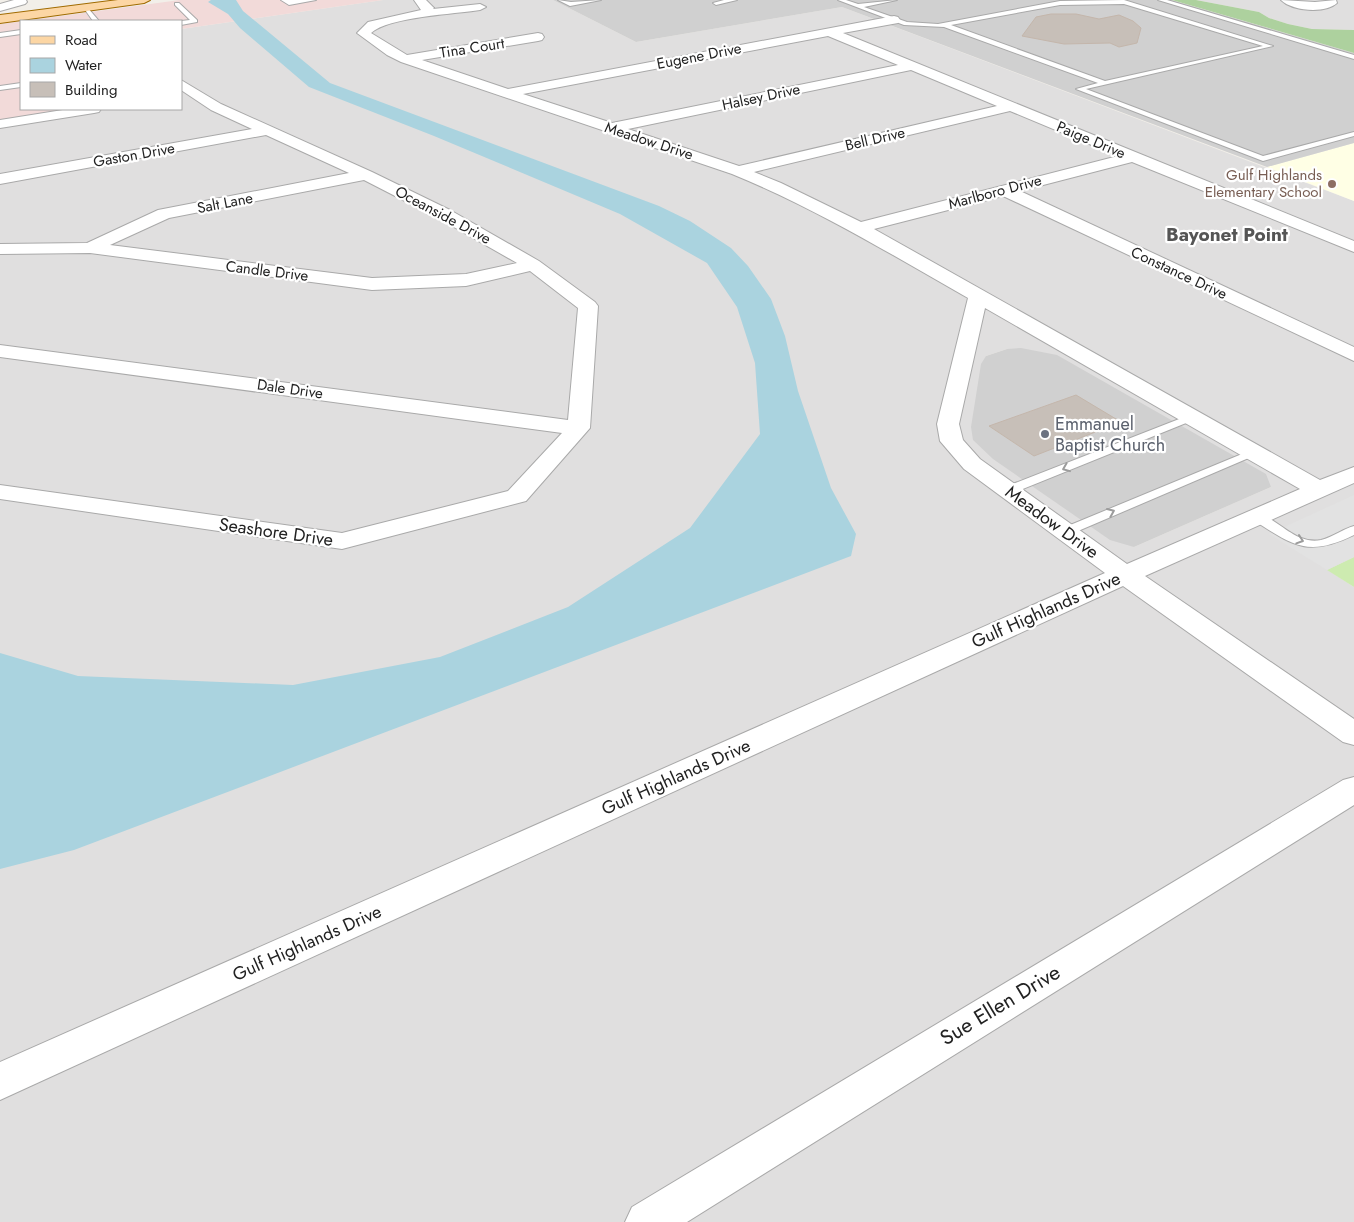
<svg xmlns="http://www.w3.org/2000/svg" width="1354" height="1222" font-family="Jost,sans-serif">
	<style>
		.residential { fill: #e0dfdf; fill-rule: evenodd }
		.commercial { fill: #f2dad9 }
		.education { fill: #ffffe5 }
		.religious { fill: #d0d0d0 }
		.grass { fill: #cdebb0 }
		.forest { fill: #add19e }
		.parking { fill: #e2e2e2 }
		.water { fill: #aad3df }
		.building { fill: #c7bfb8; stroke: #c4b6ab }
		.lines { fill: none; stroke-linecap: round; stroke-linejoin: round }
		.lane-casing { stroke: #a9a9a9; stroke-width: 2 }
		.street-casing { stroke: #a9a9a9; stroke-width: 2 }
		.primary-casing { stroke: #a06b00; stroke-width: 2 }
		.lane { fill: #fff; fill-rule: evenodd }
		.street { fill: #fff; fill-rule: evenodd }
		.primary { fill: #fcd6a4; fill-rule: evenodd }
		.oneway { stroke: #9c9c9c }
		.education-dot { fill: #8d6e63; stroke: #fff; stroke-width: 2 }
		.worship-dot { fill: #6b7280; stroke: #fff; stroke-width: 2 }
		.labels { text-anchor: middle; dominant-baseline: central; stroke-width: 4.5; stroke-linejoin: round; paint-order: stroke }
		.far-street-label { font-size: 15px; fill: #222; stroke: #fff }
		.far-education-label { font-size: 15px; fill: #785e54; stroke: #fff; text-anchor: end }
		.worship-label { font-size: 18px; fill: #5b616d; stroke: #fff; text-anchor: start }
		.street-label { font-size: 18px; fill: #222; stroke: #fff }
		.far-district-label { font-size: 19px; font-weight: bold; fill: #555; stroke: #fff }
		.near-street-label { font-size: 21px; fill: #222; stroke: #fff }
	</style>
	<rect width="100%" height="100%" fill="#f2efe9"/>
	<path class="residential" d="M383,0H553L636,42L842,7L1354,201V557L1328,570L1354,587V1222H0V120L69,109H181V29ZM1007,349L1271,487L1134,547L986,356Z
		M1196,0H1354V30L1312,29L1288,24L1269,18L1259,12Z"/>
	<path class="commercial" d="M180,0H383L181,29V21H23Z
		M21,21V109H69L0,120V24Z"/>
	<path class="education" d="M1354,143V201L1267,167Z"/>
	<path class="religious" d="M553,0H1172L1354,53V143L1267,167L842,7L636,42Z
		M1021,348L1057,355L1266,474L1271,487L1134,547L1110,540L993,459L973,440L971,427L981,364L986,356L1007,349Z"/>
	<path class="grass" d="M1354,557V587L1327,570Z"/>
	<path class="forest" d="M1172,0H1196L1259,12L1269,18L1288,24L1312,29L1354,30V53Z"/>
	<path class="parking" d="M1354,495V557L1327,570L1269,534Z"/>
	<path class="water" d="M211,0H236L243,11L330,83L659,206L690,221L731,248L748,266L771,299L785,336L798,391L831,488L856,534L851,556L74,850L0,869V653L78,676L293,685L440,657L568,607L690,528L760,434L755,363L737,307L707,263L620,214L434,136L309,87L240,28L228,14L208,2Z"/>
	<path class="building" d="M1051,14H1076L1099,19L1119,15L1133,21L1141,28L1137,43L1119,47L1110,43L1064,44L1022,36L1036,17Z
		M1076,395L1121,422L1034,456L989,426Z"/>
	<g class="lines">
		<defs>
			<path id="lane" d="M281,0H316L289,5Z
				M558,0L571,2L601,0L570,6Z
				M724,0H737L716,5L713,3Z
				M838,0H846L858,4L897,0L864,7L907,22L938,24L1060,1L1124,0L1273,46L1086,89L1263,156L1354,132V136L1263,161L1076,89L1098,83L944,27L904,25ZM1124,4L1263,46L1105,81L951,25L1060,5Z
				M1158,0H1167L1354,55V59Z
				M175,3H179L197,20V22L181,25V21L190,20L175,5Z
				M83,7H87L99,21H93Z
				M21,30V34L0,37V33Z
				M21,83V87L0,90V86Z
				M1192,414L1198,417L1196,419L1013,493H1005L1003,490L1005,487Z
				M1254,449L1258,450L1260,452L1258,454L1071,534L1067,535L1061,531L1063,528Z
				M1257,513C1279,519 1295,545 1321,540C1333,537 1343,529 1354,526V535C1307,558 1293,545 1253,520L1251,517L1253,514Z"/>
			<path id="street" d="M14,0H26L27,2L25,4L0,11V4Z
				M414,0H426L434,8L433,9L480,4L486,7L480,10C455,14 388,17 371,33L407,55L538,33L542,34L544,37L542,40L538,41L422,60L508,89L894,16L898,17L900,20L898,23L843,33L1354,241V252L1132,162L1020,191L1354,347V361L1003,196L874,229L1320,480L1354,467V483L1145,576L1354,719V745L1343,742L1123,586L0,1100V1062L1105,573L964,469L940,441L937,424L968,298C891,254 815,208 732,174L401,62L387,55L357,33L368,22L421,10ZM828,36L898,65L612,123L523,94ZM911,70L997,106L739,166L628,129ZM1010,111L1118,156L861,222L781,183L754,172ZM985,308L1300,489L1127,564L980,459L963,440L959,424Z
				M1281,0L1315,2L1336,0L1337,3C1325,14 1292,11 1281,0Z
				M181,80L221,104L372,172L450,210L539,261L595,302L598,306L590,428L526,501L342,549L0,499V485L342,533L508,491L562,433L0,357V345L568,420L578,308L530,271L466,286L372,290L90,253L0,254V244L87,243L158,210L349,173L266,135L0,184V174L252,129L211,110L181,90ZM364,180L438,218L517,263L466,274L372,278L110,245L169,218Z
				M69,109H101L99,112L94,113L0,128V120Z
				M1354,777V805L687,1222H625L632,1207L1343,780Z"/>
			<path id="primary" d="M118,0H150L144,3L0,23V15Z"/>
		</defs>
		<use href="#lane" class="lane-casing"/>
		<use href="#street" class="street-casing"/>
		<use href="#primary" class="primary-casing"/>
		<use href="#lane" class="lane"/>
		<use href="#street" class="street"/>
		<use href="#primary" class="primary"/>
	</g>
	<defs><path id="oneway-chevron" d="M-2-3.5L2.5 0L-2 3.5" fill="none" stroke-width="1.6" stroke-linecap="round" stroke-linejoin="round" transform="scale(1.25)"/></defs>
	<g class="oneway">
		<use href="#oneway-chevron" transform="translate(1066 468) rotate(158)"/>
		<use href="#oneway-chevron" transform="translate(1111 512) rotate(-23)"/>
		<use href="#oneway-chevron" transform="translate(1300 540) rotate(18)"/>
	</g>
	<circle class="education-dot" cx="1332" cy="184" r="5"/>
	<circle class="worship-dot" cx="1045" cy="434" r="5"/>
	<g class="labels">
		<g class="far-street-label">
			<text transform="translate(472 48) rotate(-9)">Tina Court</text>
			<text transform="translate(699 56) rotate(-11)">Eugene Drive</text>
			<text transform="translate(761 97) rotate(-12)">Halsey Drive</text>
			<text transform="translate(875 139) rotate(-13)">Bell Drive</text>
			<text transform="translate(1091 140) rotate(23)">Paige Drive</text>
			<text transform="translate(649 141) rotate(18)">Meadow Drive</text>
			<text transform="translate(134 155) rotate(-10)">Gaston Drive</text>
			<text transform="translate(995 192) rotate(-15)">Marlboro Drive</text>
			<text transform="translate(225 203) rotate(-11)">Salt Lane</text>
			<text transform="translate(443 215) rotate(28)">Oceanside Drive</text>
			<text transform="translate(267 271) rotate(7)">Candle Drive</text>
			<text transform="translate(1179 273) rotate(25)">Constance Drive</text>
			<text transform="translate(290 389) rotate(8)">Dale Drive</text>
		</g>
		<g class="far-education-label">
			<text x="1322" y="175">Gulf Highlands<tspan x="1322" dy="17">Elementary School</tspan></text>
		</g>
		<g class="worship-label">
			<text x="1055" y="424">Emmanuel<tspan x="1055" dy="21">Baptist Church</tspan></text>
		</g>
		<g class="street-label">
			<text transform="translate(1052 522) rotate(36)">Meadow Drive</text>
			<text transform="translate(276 532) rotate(8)">Seashore Drive</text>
			<text transform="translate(1046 610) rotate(-24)">Gulf Highlands Drive</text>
			<text transform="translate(676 777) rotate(-24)">Gulf Highlands Drive</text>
			<text transform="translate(307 943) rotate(-24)">Gulf Highlands Drive</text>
		</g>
		<g class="far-district-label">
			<text x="1227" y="234">Bayonet Point</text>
		</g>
		<g class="near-street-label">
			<text transform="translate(1000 1005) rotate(-31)">Sue Ellen Drive</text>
		</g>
	</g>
	<rect x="20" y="20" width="162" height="90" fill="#ffffff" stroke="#a7a7a7"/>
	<rect x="30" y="36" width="25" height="8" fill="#fcd6a4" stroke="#a7a7a7"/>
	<text x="65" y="45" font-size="15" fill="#222222">Road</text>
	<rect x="30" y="58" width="25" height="15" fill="#aad3df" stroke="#a7a7a7"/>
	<text x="65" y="70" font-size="15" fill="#222222">Water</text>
	<rect x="30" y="82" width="25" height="15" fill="#c7bfb8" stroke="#a7a7a7"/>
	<text x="65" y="95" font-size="15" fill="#222222">Building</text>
</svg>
